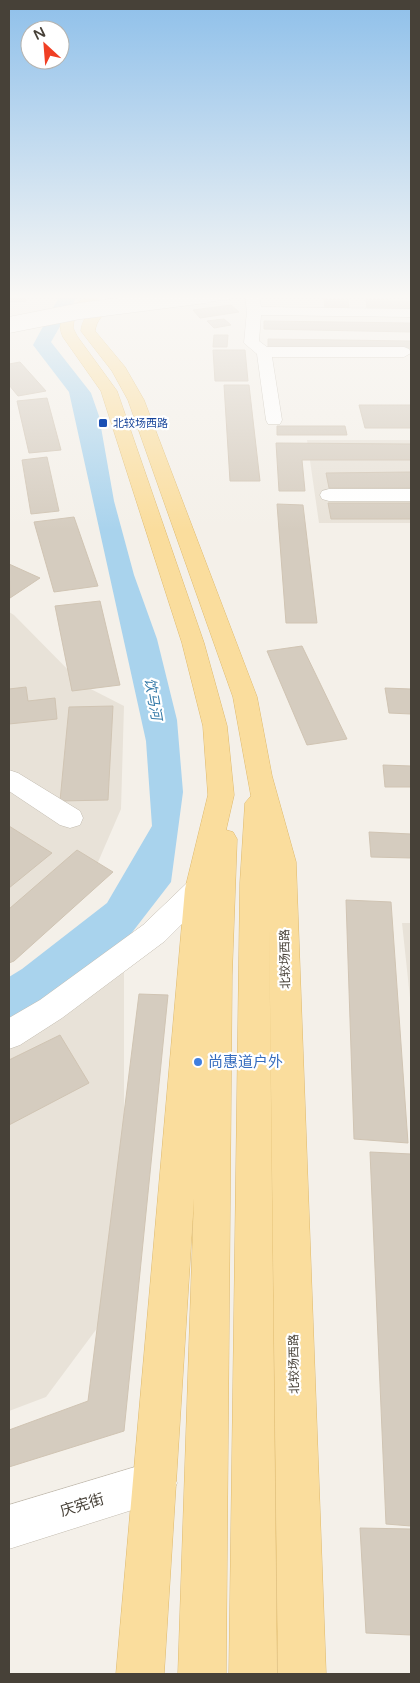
<svg xmlns="http://www.w3.org/2000/svg" width="420" height="1683" font-family="'Varela Round','Noto Sans SC',sans-serif">
	<style>
		.residential { fill: #e8e2d8 }
		.water { fill: #a9d3ed }
		.building { fill: #d5ccbf; stroke: #d0c4b3 }
		.lines { fill: none; stroke-linecap: round; stroke-linejoin: round }
		.minor-casing { stroke: #c2bbaf; stroke-width: 1 }
		.major-casing { stroke: #dfba6d; stroke-width: 1 }
		.minor { fill: #fff; fill-rule: evenodd }
		.major { fill: #fadd9d; fill-rule: evenodd }
		.minor-bridge-casing { stroke: #c2bbaf; stroke-width: 17; stroke-linecap: butt }
		.minor-bridge { stroke: #fff; stroke-width: 16 }
		.transit-dot { fill: #1a4fb4; stroke: #fff; stroke-width: 2 }
		.shop-dot { fill: #3f7fe0; stroke: #fff; stroke-width: 2 }
		.labels { text-anchor: middle; dominant-baseline: central; stroke-width: 4.5; stroke-linejoin: round; paint-order: stroke }
		.far-transit-label { font-size: 11px; fill: #164399; stroke: #fff; text-anchor: start }
		.street-label { font-size: 12px; fill: #474138; stroke: #fff }
		.water-label { font-size: 14px; font-style: italic; fill: #3379a7; stroke: #fff }
		.near-shop-label { font-size: 15px; fill: #366cbe; stroke: #fff; text-anchor: start }
		.near-street-label { font-size: 15px; fill: #474138; stroke: #fff }
	</style>
	<rect width="100%" height="100%" fill="#f4f0e9"/>
	<path class="residential" d="M307,440H411V523H319Z
		M9,612L14,615L83,685L124,706L121,809L82,899L9,963Z
		M402,923H411V1007Z
		M124,972V1292L46,1397L9,1411V1044Z"/>
	<path class="water" d="M60,295H78L51,342L91,393L99,416L114,501L134,575L157,639L177,720L183,792L171,882L120,948L28,1020L9,1030V977L22,969L107,903L152,826L146,741L69,392L33,345Z"/>
	<path class="building" d="M9,295H25L26,301L9,302Z
		M324,299L348,300L349,308H325Z
		M366,299L411,301V310L367,309Z
		M231,305L239,312L200,318L193,310Z
		M224,319L231,325L214,328L207,321Z
		M264,321L411,323V332L264,329Z
		M214,335H228L227,347H213Z
		M268,339L411,341V350L268,348Z
		M213,350H245L248,381H215Z
		M20,362L46,391L18,396L9,385V364Z
		M224,385H249L260,481H230Z
		M47,398L61,450L29,453L17,401Z
		M359,405H411V428H365Z
		M277,426H345L347,435H277Z
		M276,443L411,444V460H302L305,491H279Z
		M47,457L59,511L31,514L22,460Z
		M411,472V488H329L326,473Z
		M328,503H411V519H331Z
		M277,504L303,505L317,623H286Z
		M74,517L98,586L54,592L34,522Z
		M9,564L40,578L10,598Z
		M100,601L120,685L72,691L55,606Z
		M302,646L347,739L307,745L267,651Z
		M26,687L28,701L55,698L57,719L9,724V689Z
		M385,688L411,689V714L389,713Z
		M113,706L108,800L60,801L69,707Z
		M383,765L411,766V787H385Z
		M9,826L52,853L9,888Z
		M369,832L411,834V858L371,857Z
		M77,850L113,872L14,961L9,963V909Z
		M346,900L391,902L408,1143L354,1139Z
		M139,994L168,995L124,1431L9,1467V1430L88,1401Z
		M60,1035L89,1083L9,1125V1060Z
		M370,1152L411,1154V1526L386,1524Z
		M360,1528L411,1529V1635L366,1633Z"/>
	<g class="lines">
		<defs>
			<path id="minor" d="M118,295H152L145,299L94,306L87,302L94,298Z
				M201,295H238L231,299L175,306L168,302L175,298Z
				M245,295H259L261,307L411,309V317L261,315L259,341L267,347H404L409,349L411,353L404,357H272L282,420L280,424H268L266,420L257,354L244,343L247,311Z
				M329,489H411V501H329L322,499L320,495L322,491Z
				M9,770L18,773L80,811L83,818L80,825L70,828L60,825L9,791Z
				M199,878L209,881L213,889L209,897L165,941L62,1018L20,1045L9,1049V1018L40,1000L143,925L189,881Z
				M155,1461L170,1468L177,1483L170,1498L9,1549V1505Z"/>
			<path id="major" d="M89,295H99L101,297L74,320L73,328L77,336L117,391L204,643L227,726L234,795L226,830L233,832L237,839L232,975L226,1674H178L194,1198L164,1674H116L185,889L208,795L203,726L182,643L101,391L63,337C53,315 73,307 89,295Z
				M115,295H131C120,309 98,309 95,331L125,367L144,400L257,697L272,776L296,862L326,1674H278L269,914L277,1674H229L240,883L245,803L251,796L233,697L128,400L112,371L81,331C83,312 100,303 115,295Z"/>
		</defs>
		<use href="#minor" class="minor-casing"/>
		<use href="#major" class="major-casing"/>
		<use href="#minor" class="minor"/>
		<use href="#major" class="major"/>
		<defs>
			<path id="minor-bridge" d="M9,325L80,311L205,295"/>
		</defs>
		<use href="#minor-bridge" class="minor-bridge-casing"/>
		<use href="#minor-bridge" class="minor-bridge"/>
	</g>
	<linearGradient id="sky" x2="0" y2="1"><stop stop-color="#8fc0ea"/><stop offset="0.56" stop-color="#faf8f5"/><stop offset="1" stop-color="#faf8f5" stop-opacity="0"/></linearGradient>
	<rect width="420" height="530" fill="url(#sky)"/>
	<rect class="transit-dot" x="98" y="418" width="10" height="10" rx="2.5"/>
	<circle class="shop-dot" cx="198" cy="1062" r="5"/>
	<g class="labels">
		<g class="far-transit-label">
			<text x="113" y="423">北较场西路</text>
		</g>
		<g class="street-label">
			<text transform="translate(285 959) rotate(-91)">北较场西路</text>
			<text transform="translate(294 1364) rotate(-91)">北较场西路</text>
		</g>
		<g class="water-label">
			<text transform="translate(153 699) rotate(80)">饮马河</text>
		</g>
		<g class="near-shop-label">
			<text x="208" y="1062">尚惠道户外</text>
		</g>
		<g class="near-street-label">
			<text transform="translate(82 1505) rotate(-17)">庆宪街</text>
		</g>
	</g>
	<rect width="420" height="1683" fill="none" stroke="#474138" stroke-width="20"/>
	<g transform="translate(45 45) rotate(334)"><circle r="24" fill="#ffffff" stroke="#b5b3af"/>
	<path d="M0-4L9 19L0 12L-9 19Z" fill="#f03f24"/>
	<text y="-8" font-size="14" font-weight="bold" text-anchor="middle" fill="#474138">N</text>
	</g>
</svg>
